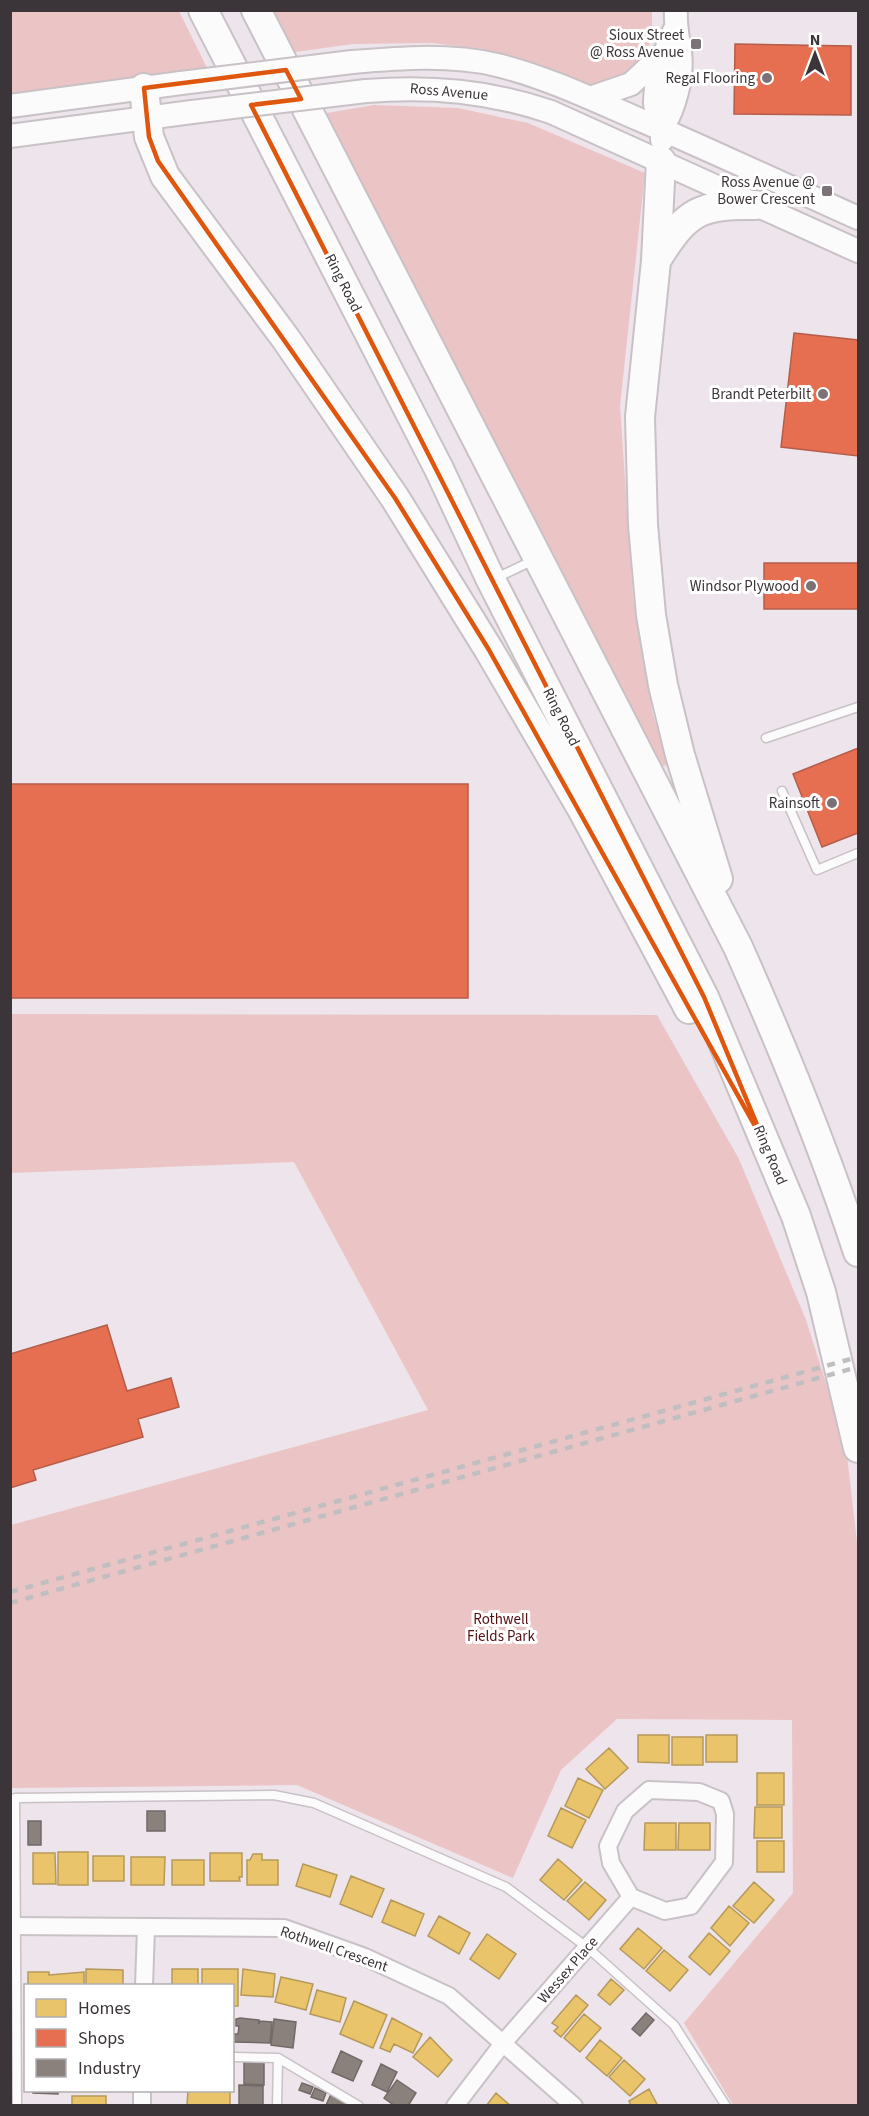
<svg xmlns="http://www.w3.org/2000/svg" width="869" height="2116" font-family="'Source Sans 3',sans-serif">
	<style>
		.green { fill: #ebc5c5 }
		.homes { fill: #e9c46a; stroke: #b5995b; stroke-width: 1.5 }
		.shops { fill: #e76f51; stroke: #b35d4a; stroke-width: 1.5 }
		.industry { fill: #8a817c; stroke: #726a68; stroke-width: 1.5 }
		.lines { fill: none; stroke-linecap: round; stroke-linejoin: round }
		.lane-casing { stroke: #c8c1c6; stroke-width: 11 }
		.street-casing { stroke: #c8c1c6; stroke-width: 20 }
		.secondary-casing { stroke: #c8c1c6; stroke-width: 26 }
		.highway-casing { stroke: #c8c1c6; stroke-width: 32 }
		.lane { stroke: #fcfbfc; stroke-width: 8 }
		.street { stroke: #fcfbfc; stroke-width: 16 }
		.secondary { stroke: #fcfbfc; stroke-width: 22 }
		.highway { stroke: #fcfbfc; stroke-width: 28 }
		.rail { stroke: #c0bec0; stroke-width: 4.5; stroke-dasharray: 8 8; stroke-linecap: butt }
		.secondary-bridge-casing { stroke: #c8c1c6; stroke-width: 26; stroke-linecap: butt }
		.secondary-bridge { stroke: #fcfbfc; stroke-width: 22 }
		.marked { fill: none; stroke: #df570e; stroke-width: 4.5; stroke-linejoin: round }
		.poi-dot { fill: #7a7277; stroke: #fff; stroke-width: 2 }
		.labels { text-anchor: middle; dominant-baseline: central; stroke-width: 6; stroke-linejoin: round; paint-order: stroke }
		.poi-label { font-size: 15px; fill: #3b3439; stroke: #fff; text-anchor: end }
		.street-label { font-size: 15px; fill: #3b3439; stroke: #fff }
		.park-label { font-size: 15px; fill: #530f11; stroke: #fff }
	</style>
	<rect width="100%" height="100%" fill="#eee4eb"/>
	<path class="green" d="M10,11H179L207,68L11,94Z
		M274,11H652V37L641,65L626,80L598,87L484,49L432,43L353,44L295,52Z
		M374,105L458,108L528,123L645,173L620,406L633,597L653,715L671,764L658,767L321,114Z
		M10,1014L657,1015L739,1159L806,1320L846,1446L858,1551V2105H733L684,2023L793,1893L792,1720L617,1719L561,1770L513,1878L297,1785L11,1788V1525L428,1410L294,1162L11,1173Z"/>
	<path class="homes" d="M638,1735H669V1763L638,1762Z
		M706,1735H737V1762H706Z
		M672,1737H703V1765H672Z
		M609,1748L628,1768L605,1789L586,1769Z
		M757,1773H784V1805H757Z
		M578,1778L603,1790L589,1818L565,1806Z
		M755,1807H782V1838H754Z
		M561,1808L586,1820L572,1848L548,1836Z
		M645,1823H676V1850H644Z
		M679,1823H710V1850H678Z
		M757,1841H784V1872H757Z
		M58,1852H88V1885H58Z
		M33,1853H55L56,1884H33Z
		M210,1853H242V1877H239L240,1881H210Z
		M253,1854H262V1860H278V1885H247V1860H250Z
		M93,1856H124V1881H93Z
		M131,1857H165L164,1885H131Z
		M558,1859L582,1880L564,1900L540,1880Z
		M172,1860H204V1885H172Z
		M303,1864L337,1875L330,1897L296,1886Z
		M351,1876L384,1889L372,1917L340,1904Z
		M585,1882L606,1900L589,1920L567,1901Z
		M754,1882L774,1900L754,1923L733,1906Z
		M391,1900L424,1914L415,1936L382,1922Z
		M729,1906L749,1923L730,1946L711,1928Z
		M439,1916L470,1933L459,1954L428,1936Z
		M638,1928L662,1948L644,1969L620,1949Z
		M709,1933L730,1951L710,1975L689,1957Z
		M487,1934L516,1954L499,1979L470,1959Z
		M664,1950L688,1970L670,1991L646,1971Z
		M86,1969L123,1970V1986H86Z
		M172,1969H198V1986H172Z
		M202,1969H238V2006H232V1986H202Z
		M243,1969L275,1974L273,1997L241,1995Z
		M28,1972H49V1975L84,1972V1986H28Z
		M281,1977L313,1984L306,2010L275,2002Z
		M611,1979L624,1990L610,2005L598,1995Z
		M317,1990L346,1998L340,2022L310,2014Z
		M576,1995L588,2005L561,2037L554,2031L558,2027L552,2023Z
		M354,2001L387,2015L373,2048L340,2034Z
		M584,2014L601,2028L580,2052L564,2038Z
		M392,2018L422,2034L413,2053L394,2044L390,2052L380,2048Z
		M430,2037L452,2060L438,2077L413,2057Z
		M600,2040L622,2058L607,2076L586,2058Z
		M624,2060L645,2079L630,2096L609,2077Z
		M649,2089L658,2106H631L629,2101Z
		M188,2090H230V2106H187Z
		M496,2093L511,2106H486Z
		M72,2096H106V2106H72Z"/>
	<path class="shops" d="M735,44L851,46V115L734,114Z
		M794,333L858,340V456L781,447Z
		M764,563H858V609H764Z
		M858,748V833L822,847L793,774Z
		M10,784H468V998H10Z
		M107,1325L127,1391L171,1378L179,1407L138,1419L143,1437L33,1470L36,1480L10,1488V1354Z"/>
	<path class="industry" d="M147,1811H165V1831H147Z
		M28,1821H41V1845H28Z
		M646,2013L654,2020L640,2036L632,2029Z
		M240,2018L259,2020V2024L260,2021L272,2022L270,2043L233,2042L234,2034H238L239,2026H236V2019Z
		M274,2019L296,2022L293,2048L271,2045Z
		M341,2051L362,2061L353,2081L332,2072Z
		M244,2062H264V2085L244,2084Z
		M381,2064L397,2072L387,2092L372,2085Z
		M397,2080L416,2093L408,2106H395L384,2098Z
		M302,2083L313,2087L310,2094L299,2090Z
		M239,2085L263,2086V2106H239Z
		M315,2088L326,2093L323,2101L311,2097Z
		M33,2090H58V2094L33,2093Z
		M332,2092L349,2101L347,2106L326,2105Z"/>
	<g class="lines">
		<defs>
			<path id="lane" d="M494,579L534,560
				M766,738L858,707
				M782,791L817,870L858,853
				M232,2057L278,2058L359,2106
				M17,2106L15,1798L274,1795L314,1803L506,1887L588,1948L674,2025L726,2106
				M277,2106L278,2058"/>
			<path id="street" d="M649,1790L699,1792L721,1801L725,1814L724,1862L691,1906L665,1911L631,1897L611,1863L608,1846L625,1811Z
				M10,1926L284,1928L365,1957L449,1996L574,2106
				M144,1986L146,1927
				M142,2090V2106
				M455,2106L504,2042L631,1897"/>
			<path id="secondary" d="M352,62C400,58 449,54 497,65C546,77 592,99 638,119C712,151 785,185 858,218
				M366,91C431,86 489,91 551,112L858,251
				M590,98L631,84L663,54
				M10,106L181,83
				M662,129C675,107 683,78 680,52C678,37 675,26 676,10
				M10,136L192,112
				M662,140C663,127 656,116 655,103C655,79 664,53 674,31"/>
			<path id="highway" d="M203,10L439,469L491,580L704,997L796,1216L821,1292L858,1448
				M256,10L738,947C783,1048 824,1148 858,1252
				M144,88L149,137L165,176L286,339L395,498L489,650L582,809L689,1009
				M661,161L656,261L640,417L643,525L651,615L663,685L680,755L718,879
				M657,259C687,211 699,204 756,205"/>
		</defs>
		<use href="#lane" class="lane-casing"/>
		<use href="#street" class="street-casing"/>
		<use href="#secondary" class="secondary-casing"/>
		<use href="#highway" class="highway-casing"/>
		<use href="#lane" class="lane"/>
		<use href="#street" class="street"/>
		<use href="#secondary" class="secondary"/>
		<use href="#highway" class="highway"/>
		<path class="rail" d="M10,1592L858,1357
			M10,1603L858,1367"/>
		<defs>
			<path id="secondary-bridge" d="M181,83L352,62
				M192,112L366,91"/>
		</defs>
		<use href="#secondary-bridge" class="secondary-bridge-casing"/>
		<use href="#secondary-bridge" class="secondary-bridge"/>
	</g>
	<path class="marked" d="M286,70L301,99L251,105L704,997L765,1144L489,650L395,498L158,161L149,137L144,88Z"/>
	<g class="poi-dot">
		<rect x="690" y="38" width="12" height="12" rx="3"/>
		<circle cx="767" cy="78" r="6"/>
		<rect x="821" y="185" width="12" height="12" rx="3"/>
		<circle cx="823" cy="394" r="6"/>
		<circle cx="811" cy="586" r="6"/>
		<circle cx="832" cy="803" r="6"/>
	</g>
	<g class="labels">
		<g class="poi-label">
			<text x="684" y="35">Sioux Street<tspan x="684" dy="17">@ Ross Avenue</tspan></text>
			<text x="755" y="78">Regal Flooring</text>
			<text x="815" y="182">Ross Avenue @<tspan x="815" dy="17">Bower Crescent</tspan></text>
			<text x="811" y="394">Brandt Peterbilt</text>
			<text x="799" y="586">Windsor Plywood</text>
			<text x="820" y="803">Rainsoft</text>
		</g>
		<g class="street-label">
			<text transform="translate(449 92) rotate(5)">Ross Avenue</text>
			<text transform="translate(343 283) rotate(63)">Ring Road</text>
			<text transform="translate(561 717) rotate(63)">Ring Road</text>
			<text transform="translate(770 1155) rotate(67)">Ring Road</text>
			<text transform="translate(334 1949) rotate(19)">Rothwell Crescent</text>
			<text transform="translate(568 1970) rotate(-49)">Wessex Place</text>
		</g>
		<g class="park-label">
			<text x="501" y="1619">Rothwell<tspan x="501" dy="17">Fields Park</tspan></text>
		</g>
	</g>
	<rect width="869" height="2116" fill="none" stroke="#3b3439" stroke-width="24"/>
	<rect x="24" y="1984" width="210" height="108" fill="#ffffff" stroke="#b1aeb0" stroke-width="1.5"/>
	<rect x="36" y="1999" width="30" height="18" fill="#e9c46a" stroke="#b1aeb0" stroke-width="1.5"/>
	<text x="78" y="2014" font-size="18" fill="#3b3439">Homes</text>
	<rect x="36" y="2029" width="30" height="18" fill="#e76f51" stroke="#b1aeb0" stroke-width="1.5"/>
	<text x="78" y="2044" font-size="18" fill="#3b3439">Shops</text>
	<rect x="36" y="2059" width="30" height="18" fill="#8a817c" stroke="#b1aeb0" stroke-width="1.5"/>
	<text x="78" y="2074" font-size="18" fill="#3b3439">Industry</text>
	<g transform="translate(815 54)" stroke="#ffffff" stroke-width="4.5" paint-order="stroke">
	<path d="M0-4.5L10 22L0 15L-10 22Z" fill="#3b3439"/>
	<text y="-9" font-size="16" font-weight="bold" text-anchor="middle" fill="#3b3439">N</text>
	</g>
</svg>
